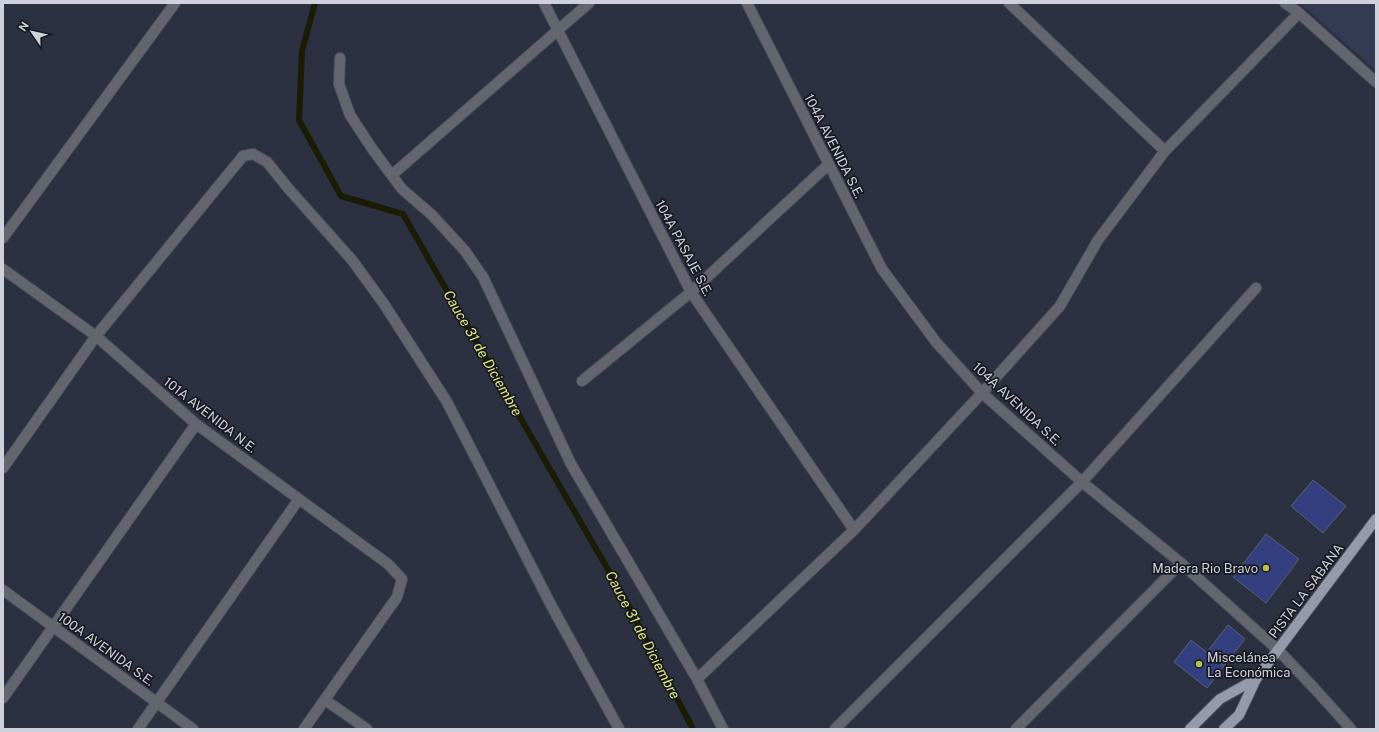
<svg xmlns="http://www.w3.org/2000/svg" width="1379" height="732" font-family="'Public Sans',sans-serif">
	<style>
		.built { fill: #343a51 }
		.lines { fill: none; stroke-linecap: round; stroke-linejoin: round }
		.stream { stroke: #1a1c03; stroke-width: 6 }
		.building { fill: #343f7f; stroke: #595f71 }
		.minor-casing { stroke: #494e5e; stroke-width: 12 }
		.major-casing { stroke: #494e5e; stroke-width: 12 }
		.minor { stroke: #64666f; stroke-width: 10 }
		.major { stroke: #959aab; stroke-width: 10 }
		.poi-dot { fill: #b8c147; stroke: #171921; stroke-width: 1.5 }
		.labels { text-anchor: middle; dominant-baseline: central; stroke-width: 3.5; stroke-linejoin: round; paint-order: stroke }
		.street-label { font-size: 13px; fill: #ced1dc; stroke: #171921 }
		.poi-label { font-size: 13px; fill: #ced1dc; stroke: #171921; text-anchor: end }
		.water-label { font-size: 14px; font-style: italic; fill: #e0e979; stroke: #171921 }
	</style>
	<rect width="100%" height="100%" fill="#2c3142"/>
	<path class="built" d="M1299,3H1376V70L1301,4Z"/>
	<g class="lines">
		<path class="stream" d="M315,3L302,51L299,120L341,196L403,214L439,277L625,599L693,729"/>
	</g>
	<path class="building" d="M1313,480L1346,506L1323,533L1291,506Z
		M1266,534L1299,559L1266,603L1233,577Z
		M1228,625L1245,639L1224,666L1207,652Z
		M1191,640L1224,666L1207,688L1174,662Z"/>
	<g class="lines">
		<defs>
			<path id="minor" d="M544,3L691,292L854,530
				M747,3L882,269L936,342L982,393L1082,482L1181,563L1278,650L1315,689L1351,729
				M1009,3L1165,151
				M1285,3L1299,13L1376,82
				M340,58L339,84L350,115L373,150L402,189L432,215L465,251L483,277L571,464L697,679L723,729
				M392,175L589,3
				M3,238L175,3
				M3,269L96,336L196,424L388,564L402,579L397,597L304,729
				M582,381L691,292L829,164
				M3,468L96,336L243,156L253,154L267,162L288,188L352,260L384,304L447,402L551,605L619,729
				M3,590L193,729
				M697,679L854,530L982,393L1060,306L1098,240L1165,151L1299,13
				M3,698L196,424
				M325,700L367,729
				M138,729L299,499
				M835,729L1082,482L1256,288
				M1016,729L1181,563"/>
			<path id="major" d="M1190,729L1220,699L1256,679
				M1224,729L1239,715L1256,679L1376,519"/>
		</defs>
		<use href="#minor" class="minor-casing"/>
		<use href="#major" class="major-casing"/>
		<use href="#minor" class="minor"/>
		<use href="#major" class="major"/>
	</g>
	<g class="poi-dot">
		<circle cx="1266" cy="568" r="4"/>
		<circle cx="1199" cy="664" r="4"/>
	</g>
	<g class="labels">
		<g class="street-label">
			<text transform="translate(834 146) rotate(63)">104A AVENIDA S.E.</text>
			<text transform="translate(684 248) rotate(62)">104A PASAJE S.E.</text>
			<text transform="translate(1017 404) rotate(43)">104A AVENIDA S.E.</text>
			<text transform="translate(210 415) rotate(38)">101A AVENIDA N.E.</text>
			<text transform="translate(1306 591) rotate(-53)">PISTA LA SABANA</text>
			<text transform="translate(106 649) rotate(36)">100A AVENIDA S.E.</text>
		</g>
		<g class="poi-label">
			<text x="1258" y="568">Madera Rio Bravo</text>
			<text x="1207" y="657" text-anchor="start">Miscelánea<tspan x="1207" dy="15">La Económica</tspan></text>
		</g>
		<g class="water-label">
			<text transform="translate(483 353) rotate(60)">Cauce 31 de Diciembre</text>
			<text transform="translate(643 635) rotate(62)">Cauce 31 de Diciembre</text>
		</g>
	</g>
	<rect width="1379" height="732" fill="none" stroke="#ced1dc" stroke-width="8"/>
	<g transform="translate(32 32) rotate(304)" stroke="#171921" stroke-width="3" paint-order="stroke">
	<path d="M0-3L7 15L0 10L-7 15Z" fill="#ced1dc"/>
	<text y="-6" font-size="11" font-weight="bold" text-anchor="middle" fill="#ced1dc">N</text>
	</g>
</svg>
